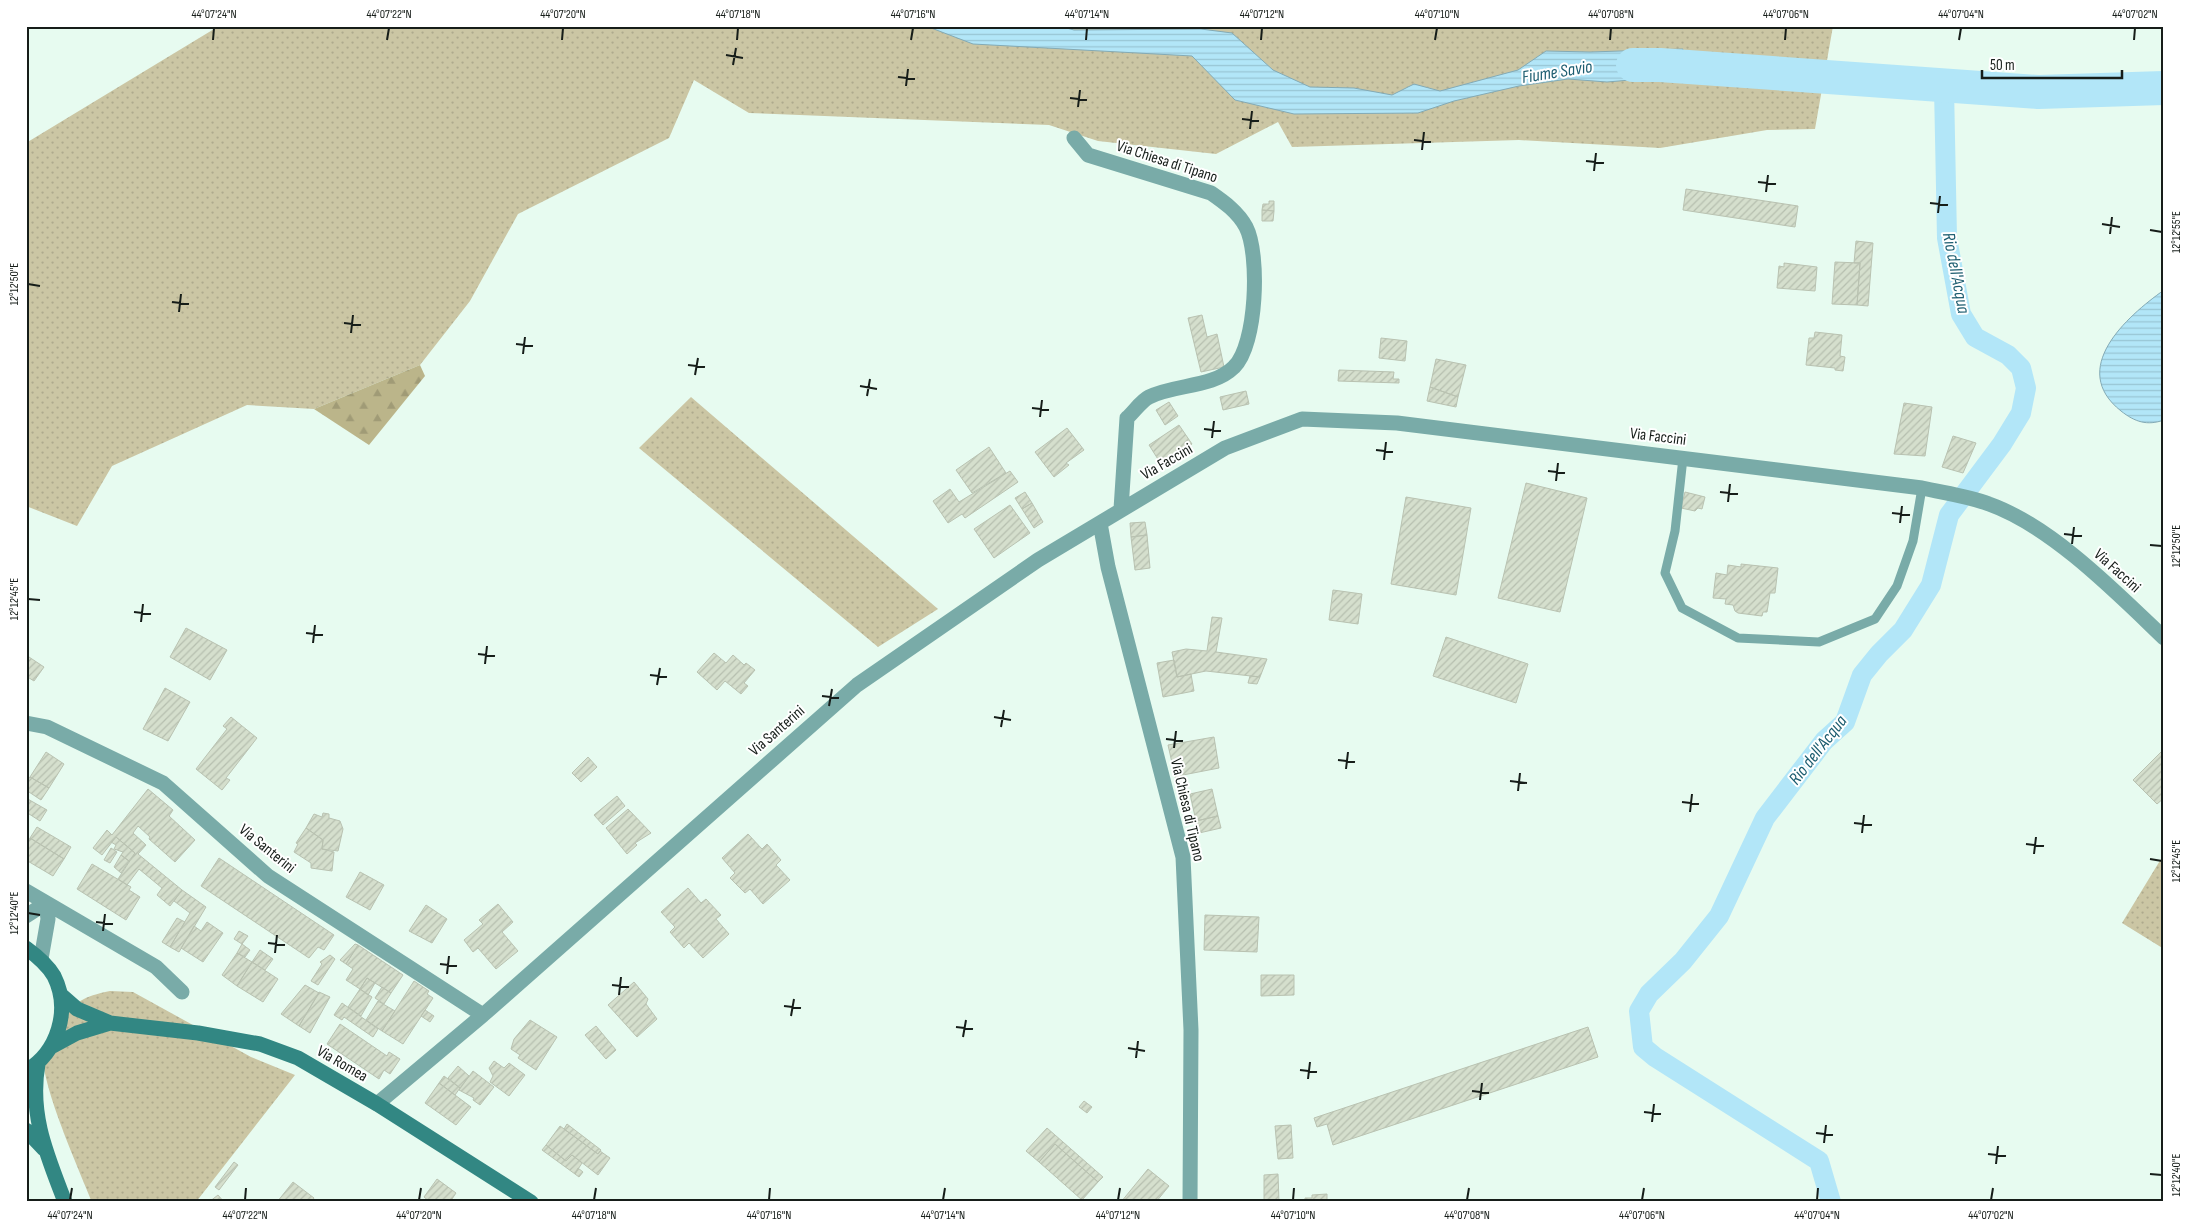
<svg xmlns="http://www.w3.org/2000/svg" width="2190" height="1228" font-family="'Sofia Sans Condensed',sans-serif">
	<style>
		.grass { fill: url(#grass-dots) }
		.forest { fill: url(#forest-firs) }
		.water { fill: url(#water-rules); stroke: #83aab5 }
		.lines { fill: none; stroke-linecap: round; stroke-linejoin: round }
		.canal { stroke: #b2e6f8; stroke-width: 20 }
		.river { stroke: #b2e6f8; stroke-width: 34 }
		.building { fill: url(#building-hatch); stroke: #b9c2b1 }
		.lane { stroke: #79aba8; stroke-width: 9 }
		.street { stroke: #79aba8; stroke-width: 15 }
		.secondary { stroke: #328783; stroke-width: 15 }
		.ticks { fill: none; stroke: #161d19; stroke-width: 2 }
		.labels { text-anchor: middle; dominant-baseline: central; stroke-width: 4; stroke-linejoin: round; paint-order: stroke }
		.street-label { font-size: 16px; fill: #161d19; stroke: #fff }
		.water-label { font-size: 18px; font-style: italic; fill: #1c5d70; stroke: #fff }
		.neatline { fill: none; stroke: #161d19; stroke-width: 2 }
		.ticks-label { font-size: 12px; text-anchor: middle; fill: #161d19 }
	</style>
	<defs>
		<pattern id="grass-dots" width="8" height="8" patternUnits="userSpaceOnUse" patternTransform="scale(1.25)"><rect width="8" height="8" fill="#cbc6a4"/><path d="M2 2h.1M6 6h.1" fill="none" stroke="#aeaa8d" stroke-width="1.8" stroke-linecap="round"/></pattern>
		<pattern id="forest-firs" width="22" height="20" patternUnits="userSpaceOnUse" patternTransform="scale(1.25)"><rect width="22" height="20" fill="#bbb58a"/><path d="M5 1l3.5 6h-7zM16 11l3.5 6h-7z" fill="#a09b76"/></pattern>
		<pattern id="water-rules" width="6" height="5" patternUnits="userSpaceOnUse" patternTransform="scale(1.25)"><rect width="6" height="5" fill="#b2e6f8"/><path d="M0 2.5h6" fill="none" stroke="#98c5d4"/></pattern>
		<pattern id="building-hatch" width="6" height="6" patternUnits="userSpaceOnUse" patternTransform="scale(1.25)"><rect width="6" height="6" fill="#d5dfcd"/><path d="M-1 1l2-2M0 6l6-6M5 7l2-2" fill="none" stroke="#b6bfaf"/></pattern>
	</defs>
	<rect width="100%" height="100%" fill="#e7fbf0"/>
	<path class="grass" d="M219,26H1833L1815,129L1767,130L1660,148L1519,140L1292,147L1278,122L1216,154L1098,141L1049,125L749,113L694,80L669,138L518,214L470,301L420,365L314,409L247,405L112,466L77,526L26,506V143Z
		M691,397L938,609L878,647L639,448Z
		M2164,854V949L2122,923Z
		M110,991L133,992L251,1057L295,1075L196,1202H92C79,1169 40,1083 43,1052C44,1047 50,1040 53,1035C71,1006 75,998 110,991Z"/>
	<path class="forest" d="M420,365L425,376L369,445L314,409Z"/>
	<path class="water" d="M926,26H1059L1074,30L1201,29L1232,33L1273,70L1310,87L1354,88L1392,95L1414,84L1440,91L1518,70L1546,51L1590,52L1683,49L1673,82L1654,78L1607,82L1568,79L1519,86L1454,101L1418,113L1294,114L1235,100L1192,56L973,44Z
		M2164,290V420C2147,426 2135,422 2121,411C2068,369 2126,317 2164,290Z"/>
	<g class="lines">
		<path class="canal" d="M1831,1202L1819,1161L1655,1057L1643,1047L1639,1011L1649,994L1683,961L1719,916L1765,818L1824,741L1845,722L1862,675L1879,654L1903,630L1931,585L1949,515L2002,444L2021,413L2026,388L2021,368L2008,355L1975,337L1961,314L1947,238L1944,87"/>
		<path class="river" d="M1633,65H1660L2038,92L2164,88"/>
	</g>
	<path class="building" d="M1686,189L1798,206L1795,227L1683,210Z
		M1269,201H1274V211L1262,210L1263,204H1269Z
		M1262,210L1274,211L1273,221H1262Z
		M1856,241L1873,243L1868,306L1857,305L1860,263H1854Z
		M1835,262L1860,263L1857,305L1832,304Z
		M1784,263L1817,267L1815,291L1777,288L1779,266L1784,267Z
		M1202,315L1207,337L1217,334L1224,367L1201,372L1188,318Z
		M1815,332L1842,335L1840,356L1845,357L1843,371L1835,370V368L1806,365L1809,338H1814Z
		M1381,338L1407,341L1405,361L1379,358Z
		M1436,359L1466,365L1458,397L1430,387Z
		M1339,370L1394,372L1393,379H1399V383L1338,381Z
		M1430,387L1458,397L1456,407L1427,401Z
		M1246,391L1249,404L1223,410L1220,397Z
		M1169,402L1178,416L1165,425L1156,410Z
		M1904,403L1932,407L1925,456L1894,454Z
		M1179,425L1192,444L1161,464L1149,445Z
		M1067,428L1084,450L1066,463L1069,465L1054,477L1035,452Z
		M1953,436L1976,443L1963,473L1942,467Z
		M989,447L1006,473L972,493L956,470Z
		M1010,471L1018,482L965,518L962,514L948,523L933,501L950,489L959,502Z
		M1526,483L1587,498L1560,612L1498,598Z
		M1025,492L1032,503L1022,509L1015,498Z
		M1685,492L1705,497L1702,509L1698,508L1695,511L1681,508Z
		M1406,497L1471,508L1456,595L1391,584Z
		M1032,503L1043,522L1034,528L1022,509Z
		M1010,505L1030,533L994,558L974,529Z
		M1145,522L1147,535L1131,537L1130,523Z
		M1147,535L1150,568L1135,570L1131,537Z
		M1741,564L1778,568L1775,593H1770L1767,612H1763L1762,616L1738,613L1735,611L1733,605L1725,604L1726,599L1713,598L1716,573L1727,575L1728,565L1741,567Z
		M1333,590L1362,594L1358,624L1329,620Z
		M1212,617L1222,618L1216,652L1267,659L1260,677L1206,671L1177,677L1172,652L1186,649L1207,651Z
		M186,628L227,650L210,680L170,657Z
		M1446,637L1528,664L1516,703L1433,676Z
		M714,653L726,663L733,655L744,665L746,663L755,670L744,683L748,686L741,694L725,681L717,690L697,672Z
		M26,655L44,667L34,681L26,676Z
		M1174,660L1177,677L1191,674L1194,691L1163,697L1157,663Z
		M1250,676L1260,677L1257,684L1248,683Z
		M165,688L190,702L168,741L143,729Z
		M231,717L257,738L226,778L230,780L222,790L196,769L227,729L223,726Z
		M1214,737L1219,768L1183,775L1184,783L1177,785L1168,745Z
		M2164,749V798L2157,804L2133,780Z
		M46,752L64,764L49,788L30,777Z
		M588,757L597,767L581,782L572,773Z
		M30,777L49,788L41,800L26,790V782Z
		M148,789L173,810L169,816L195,840L175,862L149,839L150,837L138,826L133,833L146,845L138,854L182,890L170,906L157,895L162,888L139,869L127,885L118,879L135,853L116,837L102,855L93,848L107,830L112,835Z
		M1212,789L1218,816L1196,821L1190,794Z
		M617,796L625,806L603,825L594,815Z
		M26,798L47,810L40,821L26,812Z
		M628,809L651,833L635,843L637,845L627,854L606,828Z
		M323,813L329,814V818L340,821L343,829L338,851L322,849L323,840L306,828L314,814L322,817Z
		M1218,816L1221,828L1199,833L1196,821Z
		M37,827L71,847L64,859L30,838Z
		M306,828L323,840L322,849L334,852L332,871L311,868V863L294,852L298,844L296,843Z
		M748,834L762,849L767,844L781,860L776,865L790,880L763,904L750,889L745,893L730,878L735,873L722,858Z
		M116,837L135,853L129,861L121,855L123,852L114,849L116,845L111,842Z
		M30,838L64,859L53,876L26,860V845Z
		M111,848L117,852L110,863L104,860Z
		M121,855L129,861L121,873L114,867Z
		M219,858L334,935L324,950L318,947L309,958L201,886Z
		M92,864L131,887L129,890L140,897L126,920L77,889Z
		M360,872L384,885L370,910L346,897Z
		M688,888L701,903L706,899L721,915L716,919L729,934L703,958L689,943L684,948L670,932L675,927L661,912Z
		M182,890L206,907L179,952L170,947L190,913L174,901Z
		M498,904L513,922L502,932L518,951L496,969L478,948L473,952L464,940L483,924L479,920Z
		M426,905L447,919L432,943L409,931Z
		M1205,915L1259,917L1257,952L1204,950Z
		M177,918L185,922L170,947L162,942Z
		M207,922L223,933L203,962L181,948L194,926L201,931Z
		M239,931L248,936L242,944L234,939Z
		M242,944L250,950L245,957L237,953Z
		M355,944L358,945L346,964L340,960Z
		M358,945L403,975L391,993L367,978L360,989L346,980L353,969L346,964Z
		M260,950L273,959L265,970L252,962Z
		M237,953L252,962L237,986L222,975Z
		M330,955L335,959L318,985L311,981L322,964L320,962Z
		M252,962L278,979L263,1002L237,986Z
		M1261,975H1294V995L1261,996Z
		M367,978L375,983L368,995L360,989Z
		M414,981L429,991L427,994L433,998L403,1044L382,1031Z
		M634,982L648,999L646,1004L657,1019L637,1037L608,1005Z
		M305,985L319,993L299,1026L281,1014Z
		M382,987L391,993L384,1004L375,998Z
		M360,989L372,997L361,1016L348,1007Z
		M319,992L330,997L310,1033L299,1026Z
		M378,1001L395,1011L382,1031L366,1020Z
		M342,1003L378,1029L373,1037L344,1017L342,1020L334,1015Z
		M425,1010L434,1016L430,1022L421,1016Z
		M530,1020L557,1037L536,1070L518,1058L520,1055L511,1049L514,1039Z
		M340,1024L387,1056L389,1052L400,1059L390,1074L384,1070L379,1079L327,1044Z
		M596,1026L616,1050L606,1059L585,1035Z
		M1588,1027L1598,1057L1333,1145L1327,1124L1317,1127L1314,1118Z
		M494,1061L504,1068L509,1063L525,1075L509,1096L490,1082L493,1076L489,1068Z
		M458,1066L469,1076L460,1088L448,1078Z
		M473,1071L494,1087L480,1105L473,1100L474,1098L459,1090Z
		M444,1076L460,1088L455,1095L439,1083Z
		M439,1083L471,1107L456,1125L425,1103Z
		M1084,1101L1092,1107L1087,1113L1079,1107Z
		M567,1124L601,1150L598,1154L564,1129Z
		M1291,1125L1293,1158L1278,1159L1275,1126Z
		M560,1126L598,1154L600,1151L610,1158L598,1175L572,1155L566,1161L546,1145Z
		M1047,1128L1103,1177L1098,1182L1055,1144L1039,1162L1026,1151Z
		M1055,1144L1098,1182L1082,1200L1039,1162Z
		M546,1145L566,1161L572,1155L582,1163L575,1174L542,1150Z
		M234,1162L238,1165L219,1190L215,1187Z
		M578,1168L583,1172L579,1177L575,1174Z
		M1148,1169L1169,1186L1156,1202H1121Z
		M1278,1174L1279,1202H1264V1175Z
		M437,1179L456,1193L450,1202H430L424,1197Z
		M293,1182L314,1198L311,1202H277Z
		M1327,1194V1202H1305V1198H1312V1195Z
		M218,1195L224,1202H209Z"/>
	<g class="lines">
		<path class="lane" d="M1683,458L1675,531L1665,573L1682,608L1738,638L1819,642L1875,619L1897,586L1913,541L1922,488"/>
		<path class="street" d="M1074,138L1088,155L1211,193C1224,202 1238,212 1246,227C1260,254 1257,345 1234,367C1213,388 1175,384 1149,397C1141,401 1134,412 1127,418L1121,509
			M1100,523L1108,567L1183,857L1191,1030L1190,1202
			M26,723L47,727L163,783L268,876L483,1015
			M26,891L156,967L182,992
			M26,916L46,903L48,919L41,959
			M377,1104L483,1015L857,685L1038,560L1225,448L1302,419L1397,423L1922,488C1944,493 1968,496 1989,504C2051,526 2116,592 2164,638"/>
		<path class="secondary" d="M26,948C37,956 47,964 54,976C71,1010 58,1052 26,1071
			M61,995L77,1009L110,1023L198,1033L260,1044L298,1058L377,1104L531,1202
			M53,1046L77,1033L110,1023
			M38,1064C29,1115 47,1155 65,1202
			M26,1130L44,1149"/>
	</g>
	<path class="ticks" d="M213,40L214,28M387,40L389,28M562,40L563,28M737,40L738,28M911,40L913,28M1086,40L1087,28M1261,40L1262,28M1435,40L1437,28M1610,40L1611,28M1785,40L1786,28M1959,40L1961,28M2134,40L2135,28M726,55L743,58M733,65L736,48M898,77L915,79M906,86L908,69M1070,98L1087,100M1078,107L1080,90M1242,119L1259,121M1250,129L1252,111M1414,140L1431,142M1422,150L1424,132M1586,161L1604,163M1594,171L1596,153M1758,182L1776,184M1766,192L1768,175M1930,203L1948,205M1938,213L1940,196M2102,224L2120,227M2150,230L2162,232M2110,234L2112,217M28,284L40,286M172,302L189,304M179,312L181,294M344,323L361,325M351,333L353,315M516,344L533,346M523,354L525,337M688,365L705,367M695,375L698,358M860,386L877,389M867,396L870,379M1032,408L1049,410M1040,417L1042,400M1204,429L1221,431M1212,438L1214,421M1376,450L1393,452M1384,460L1386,442M1548,471L1565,473M1556,481L1558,463M1720,492L1738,494M1728,502L1730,484M1892,513L1910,515M1900,523L1902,506M2064,534L2082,536M2072,544L2074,527M2150,545L2162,546M28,599L40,600M134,612L151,614M141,622L143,604M306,633L323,635M313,643L315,625M478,654L495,656M485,664L487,646M650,675L667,677M657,685L660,668M822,696L839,698M829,706L832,689M994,717L1011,720M1001,727L1004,710M1166,739L1183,741M1174,748L1176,731M1338,760L1355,762M1346,769L1348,752M1510,781L1527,783M1518,791L1520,773M1682,802L1699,804M1690,812L1692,794M1854,823L1872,825M1862,833L1864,815M2026,844L2044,846M2034,854L2036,837M2150,859L2162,861M28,913L40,915M96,922L113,924M103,931L105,914M268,943L285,945M275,953L277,935M440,964L457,966M447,974L449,956M612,985L629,987M619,995L621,977M784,1006L801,1008M791,1016L794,999M956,1027L973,1029M963,1037L966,1020M1128,1048L1145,1051M1136,1058L1138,1041M1300,1070L1317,1072M1308,1079L1310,1062M1472,1091L1489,1093M1480,1100L1482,1083M1644,1112L1661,1114M1652,1122L1654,1104M1816,1133L1833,1135M1824,1143L1826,1125M1988,1154L2006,1156M1996,1164L1998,1146M2150,1174L2162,1175M70,1200L72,1188M245,1200L246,1188M419,1200L421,1188M594,1200L596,1188M769,1200L770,1188M943,1200L945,1188M1118,1200L1120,1188M1293,1200L1294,1188M1467,1200L1469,1188M1642,1200L1644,1188M1817,1200L1818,1188M1991,1200L1993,1188"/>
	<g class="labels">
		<g class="street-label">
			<text transform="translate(1167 162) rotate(18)">Via Chiesa di Tipano</text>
			<text transform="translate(1658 437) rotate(7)">Via Faccini</text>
			<text transform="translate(1167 462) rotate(-30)">Via Faccini</text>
			<text transform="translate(2117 571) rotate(42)">Via Faccini</text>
			<text transform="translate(777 731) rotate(-41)">Via Santerini</text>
			<text transform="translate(1187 810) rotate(77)">Via Chiesa di Tipano</text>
			<text transform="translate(267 849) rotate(39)">Via Santerini</text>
			<text transform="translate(342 1064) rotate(30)">Via Romea</text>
		</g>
		<g class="water-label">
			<text transform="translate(1557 72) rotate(-9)">Fiume Savio</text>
			<text transform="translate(1956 273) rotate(79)">Rio dell'Acqua</text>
			<text transform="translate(1818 750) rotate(-52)">Rio dell'Acqua</text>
		</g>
	</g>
	<rect width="2190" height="1228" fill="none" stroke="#ffffff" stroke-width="55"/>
	<path d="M1982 70v8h140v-8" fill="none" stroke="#161d19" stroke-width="2.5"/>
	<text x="1990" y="70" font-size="15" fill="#161d19" stroke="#ffffff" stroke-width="4" paint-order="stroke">50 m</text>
	<rect x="28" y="28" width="2134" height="1172" class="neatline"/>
	<g class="ticks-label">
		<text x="214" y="18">44°07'24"N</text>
		<text x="389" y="18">44°07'22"N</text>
		<text x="563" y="18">44°07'20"N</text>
		<text x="738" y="18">44°07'18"N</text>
		<text x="913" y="18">44°07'16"N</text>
		<text x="1087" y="18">44°07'14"N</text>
		<text x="1262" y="18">44°07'12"N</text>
		<text x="1437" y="18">44°07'10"N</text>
		<text x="1611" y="18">44°07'08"N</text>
		<text x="1786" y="18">44°07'06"N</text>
		<text x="1961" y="18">44°07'04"N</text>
		<text x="2135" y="18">44°07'02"N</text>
		<text transform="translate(2176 232) rotate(-90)" y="4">12°12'55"E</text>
		<text transform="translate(14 284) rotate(-90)" y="4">12°12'50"E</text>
		<text transform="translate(2176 546) rotate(-90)" y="4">12°12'50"E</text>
		<text transform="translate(14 599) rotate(-90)" y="4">12°12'45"E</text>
		<text transform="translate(2176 861) rotate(-90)" y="4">12°12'45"E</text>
		<text transform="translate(14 913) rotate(-90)" y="4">12°12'40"E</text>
		<text transform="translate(2176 1175) rotate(-90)" y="4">12°12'40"E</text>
		<text x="70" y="1219">44°07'24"N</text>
		<text x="245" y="1219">44°07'22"N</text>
		<text x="419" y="1219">44°07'20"N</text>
		<text x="594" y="1219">44°07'18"N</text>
		<text x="769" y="1219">44°07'16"N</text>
		<text x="943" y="1219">44°07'14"N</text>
		<text x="1118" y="1219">44°07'12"N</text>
		<text x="1293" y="1219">44°07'10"N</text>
		<text x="1467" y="1219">44°07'08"N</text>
		<text x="1642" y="1219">44°07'06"N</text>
		<text x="1817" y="1219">44°07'04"N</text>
		<text x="1991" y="1219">44°07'02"N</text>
	</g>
</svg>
